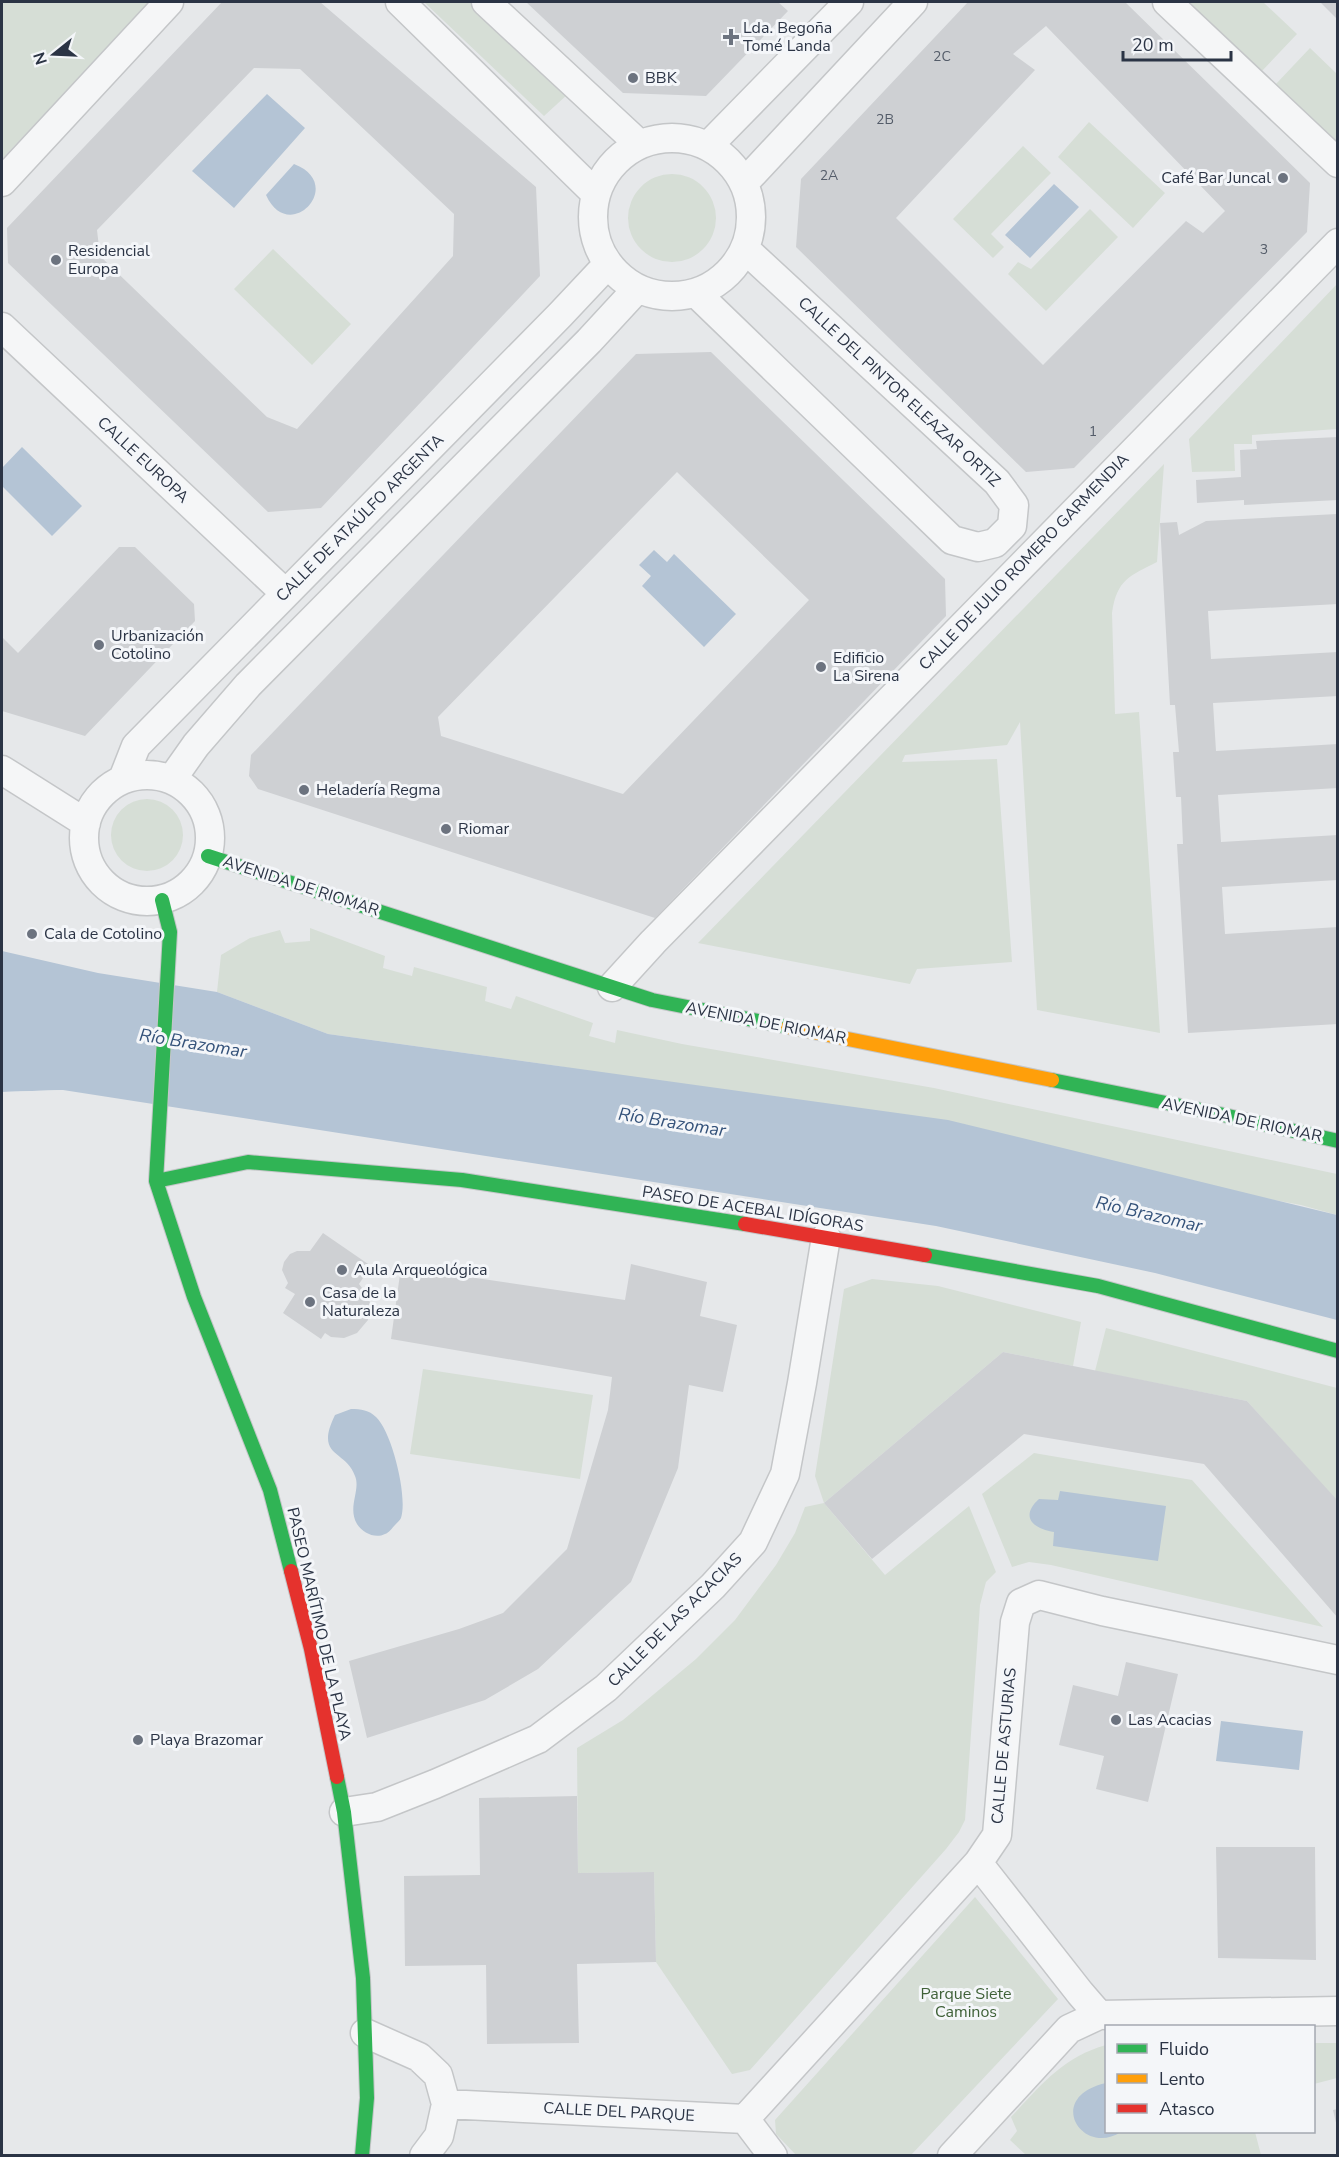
<svg xmlns="http://www.w3.org/2000/svg" width="1339" height="2157" font-family="'Nunito Sans',sans-serif">
	<style>
		.green { fill: #d6ded6 }
		.water { fill: #b4c4d5 }
		.pier { fill: #e6e8ea }
		.building { fill: #ced0d3; fill-rule: evenodd }
		.lines { fill: none; stroke-linecap: round; stroke-linejoin: round }
		.street-casing { stroke: #c4c6c8; stroke-width: 31 }
		.fast-casing { stroke: #c4c6c8; stroke-width: 16 }
		.slow-casing { stroke: #c4c6c8; stroke-width: 16 }
		.jam-casing { stroke: #c4c6c8; stroke-width: 16 }
		.street { stroke: #f5f6f7; stroke-width: 28 }
		.fast { stroke: #30b455; stroke-width: 14 }
		.slow { stroke: #ff9f0a; stroke-width: 14 }
		.jam { stroke: #e5322d; stroke-width: 14 }
		.poi-dot { fill: #6c737f; stroke: #f4f6f9; stroke-width: 2 }
		.labels { text-anchor: middle; dominant-baseline: central; stroke-width: 6; stroke-linejoin: round; paint-order: stroke }
		.number-label { font-size: 14px; fill: #545c69 }
		.poi-label { font-size: 16px; fill: #2b3445; stroke: #f4f6f9; text-anchor: start }
		.street-label { font-size: 16px; fill: #2b3445; stroke: #f4f6f9 }
		.park-label { font-size: 16px; fill: #3f6138; stroke: #f4f6f9 }
		.water-label { font-size: 18px; font-style: italic; fill: #34527a; stroke: #f4f6f9 }
	</style>
	<rect width="100%" height="100%" fill="#e6e8ea"/>
	<path class="green" d="M2,2H150L2,159Z
		M424,2H472L568,94L544,116Z
		M1189,2H1263L1297,34L1261,72Z
		M1310,48L1337,74V145L1275,85Z
		M1089,122L1165,193L1133,228L1058,157Z
		M1023,146L1051,173L991,234L1004,247L993,258L953,219Z
		M628 218a44 44 0 1 1 88 0a44 44 0 1 1-88 0Z
		M1090,209L1118,237L1046,311L1008,274L1018,262L1031,269Z
		M273,249L351,324L312,365L234,289Z
		M1337,284V429L1252,435V444H1234L1235,471L1192,472L1189,439Z
		M1164,464L1157,562C1130,576 1117,579 1112,613L1115,714L1139,712L1160,1033L1037,1010L1020,722L1007,745L905,755L902,762L997,759L1012,962L917,969L910,984L698,943Z
		M111 835a36 36 0 1 1 72 0a36 36 0 1 1-72 0Z
		M310,928L385,956L383,968L412,976L414,967L487,987L485,1001L511,1009L516,996L593,1023L589,1036L615,1043L617,1030L682,1044L934,1088L1337,1174V1215L1301,1205L558,1066L328,1034L217,992L221,955L250,938L280,930L285,943L310,941Z
		M872,1279L938,1286L1081,1322L1073,1366L1003,1352L824,1503L885,1575L969,1506L996,1572L986,1582L980,1605L965,1820L959,1832L946,1849L750,2070L732,2074L656,1962L654,1872L578,1873L577,1748L623,1720L696,1659L735,1620L776,1565L795,1533L805,1507L824,1503L815,1476L844,1289Z
		M1106,1328L1337,1388V1501L1247,1401L1095,1371Z
		M423,1369L593,1395L580,1479L410,1454Z
		M1034,1453L1192,1480L1323,1627L1051,1565L1029,1562L1012,1567L982,1494Z
		M975,1897L1058,1999L911,2155H796L776,2134L775,2120Z
		M1314,2043H1337V2078L1314,2084Z
		M1106,2045V2132H1255L1261,2155H1026L1010,2140L1017,2131L1011,2117C1041,2085 1063,2057 1106,2045Z"/>
	<path class="water" d="M267,94L305,128L234,208L192,171Z
		M294,164C347,184 289,246 266,195Z
		M1054,184L1079,207L1030,258L1005,235Z
		M22,447L82,506L52,536L2,486V468Z
		M654,550L667,562L674,554L736,614L704,647L642,586L651,576L639,565Z
		M2,951L98,973L217,992L328,1034L948,1120L1337,1215V1320L1155,1273L936,1226L63,1090L2,1092Z
		M351,1409C361,1409 369,1410 376,1417C392,1432 408,1497 401,1518C400,1520 397,1523 395,1525C392,1528 389,1533 385,1534C375,1539 363,1533 357,1524C347,1507 361,1490 355,1476C346,1449 314,1458 335,1415Z
		M1060,1491L1166,1506L1158,1561L1053,1546L1054,1532C1034,1529 1019,1517 1039,1499L1058,1500Z
		M1221,1721L1303,1731L1299,1770L1216,1761Z
		M1106,2083V2132H1121C1082,2157 1044,2097 1106,2083Z"/>
	<path class="pier" d="M63,1090L62,1093L2,1095V1092Z"/>
	<path class="building" d="M222,2H320L536,187L540,276L321,508L268,512L8,263L7,228ZM254,68L300,69L454,214L453,256L297,429L267,417L100,256L97,230Z
		M526,2H778L788,11L706,96L623,93Z
		M968,2H1125L1310,183L1307,232L1074,468L1026,472L796,247L801,179ZM1046,26L1225,211L1203,233L1186,221L1043,365L896,218L1035,70L1013,54Z
		M1320,2H1338V20Z
		M711,352L945,579L946,616L655,918L258,789L249,776L251,755L636,354ZM677,472L809,600L623,794L441,736L438,717Z
		M1338,437V500L1244,505V500L1197,503L1196,480L1241,477L1240,450L1257,449L1256,441Z
		M1337,514L1338,604L1208,611L1211,659L1338,652V696L1213,703L1216,751L1338,744V788L1218,795L1221,842L1338,835V880L1222,887L1225,934L1338,927V1024L1188,1033L1177,844H1183L1181,797H1176L1173,752H1179L1175,705H1170L1160,523L1177,522L1179,535L1206,521Z
		M119,547H135L194,604L195,621L85,736L2,711V637L18,653Z
		M323,1233L371,1266L359,1284L368,1296L370,1303L368,1320L357,1333L344,1338L331,1337L325,1333L321,1339L283,1313L295,1294L285,1288L288,1283L282,1270L284,1262L290,1254L297,1251H310Z
		M631,1264L707,1282L700,1316L737,1325L723,1392L689,1385L678,1468L631,1582L538,1669L485,1700L367,1738L349,1661L459,1629L503,1613L567,1549L608,1410L612,1377L391,1339L401,1267L625,1300Z
		M1003,1352L1247,1401L1338,1501V1618L1204,1464L1024,1434L872,1559L824,1503Z
		M1126,1662L1178,1674L1148,1802L1096,1789L1104,1756L1059,1745L1073,1685L1118,1696Z
		M577,1796L578,1873L654,1872L656,1962L577,1964L579,2043L487,2044L486,1965L405,1966L404,1876L480,1875L479,1798Z
		M1216,1847H1315L1316,1960L1218,1958Z
		M1338,2109V2127H1337L1333,2110Z"/>
	<g class="lines">
		<defs>
			<path id="street" d="M400,2L596,194
				M486,2L639,144
				M1167,2L1338,163
				M593 217a79 79 0 1 1 158 0a79 79 0 1 1-158 0Z
				M708,146L849,2
				M2,182L169,2
				M744,183L913,2
				M696,293L952,540L978,547L995,543L1012,526L1014,505L997,482L745,249
				M2,327L285,593
				M2,770L86,823
				M84 838a63 63 0 1 1 126 0a63 63 0 1 1-126 0Z
				M123,779L136,746L560,315L608,264
				M172,779L196,745L248,685L589,341L637,289
				M612,987L653,942L1338,243
				M344,1812L377,1807L435,1784L538,1739L606,1688L713,1586L753,1542L785,1474L802,1383L826,1237
				M978,1863L1080,1993L1099,2015
				M365,2033L419,2057L438,2075L446,2104L439,2136L424,2156
				M446,2104L745,2119L773,2156
				M745,2119L978,1863L997,1835L1015,1622L1021,1603L1039,1595L1102,1611L1338,1660
				M952,2156L1069,2029L1099,2015L1338,2011"/>
			<path id="fast" d="M208,856L652,1000L788,1027
				M162,900L170,932L156,1181L194,1297L270,1490L291,1571
				M1052,1080L1206,1111L1338,1141
				M156,1181L248,1162L462,1180L745,1224
				M925,1255L1098,1286L1338,1351
				M337,1777L344,1812L363,1978L367,2098L362,2156"/>
			<path id="slow" d="M788,1027L1052,1080"/>
			<path id="jam" d="M745,1224L925,1255
				M291,1571L311,1649L337,1777"/>
		</defs>
		<use href="#street" class="street-casing"/>
		<use href="#fast" class="fast-casing"/>
		<use href="#slow" class="slow-casing"/>
		<use href="#jam" class="jam-casing"/>
		<use href="#street" class="street"/>
		<use href="#fast" class="fast"/>
		<use href="#slow" class="slow"/>
		<use href="#jam" class="jam"/>
	</g>
	<g class="poi-dot">
		<path d="M728 28h6v6h6v6h-6v6h-6v-6h-6v-6h6z"/>
		<circle cx="633" cy="78" r="6"/>
		<circle cx="1283" cy="178" r="6"/>
		<circle cx="56" cy="260" r="6"/>
		<circle cx="99" cy="645" r="6"/>
		<circle cx="821" cy="667" r="6"/>
		<circle cx="304" cy="790" r="6"/>
		<circle cx="446" cy="829" r="6"/>
		<circle cx="32" cy="934" r="6"/>
		<circle cx="342" cy="1270" r="6"/>
		<circle cx="310" cy="1302" r="6"/>
		<circle cx="1116" cy="1720" r="6"/>
		<circle cx="138" cy="1740" r="6"/>
	</g>
	<g class="labels">
		<g class="number-label">
			<text x="942" y="56">2C</text>
			<text x="885" y="119">2B</text>
			<text x="829" y="175">2A</text>
			<text x="1264" y="249">3</text>
			<text x="1093" y="431">1</text>
		</g>
		<g class="poi-label">
			<text x="743" y="28">Lda. Begoña<tspan x="743" dy="18">Tomé Landa</tspan></text>
			<text x="645" y="78">BBK</text>
			<text x="1271" y="178" text-anchor="end">Café Bar Juncal</text>
			<text x="68" y="251">Residencial<tspan x="68" dy="18">Europa</tspan></text>
			<text x="111" y="636">Urbanización<tspan x="111" dy="18">Cotolino</tspan></text>
			<text x="833" y="658">Edificio<tspan x="833" dy="18">La Sirena</tspan></text>
			<text x="316" y="790">Heladería Regma</text>
			<text x="458" y="829">Riomar</text>
			<text x="44" y="934">Cala de Cotolino</text>
			<text x="354" y="1270">Aula Arqueológica</text>
			<text x="322" y="1293">Casa de la<tspan x="322" dy="18">Naturaleza</tspan></text>
			<text x="1128" y="1720">Las Acacias</text>
			<text x="150" y="1740">Playa Brazomar</text>
		</g>
		<g class="street-label">
			<text transform="translate(899 392) rotate(43)">CALLE DEL PINTOR ELEAZAR ORTIZ</text>
			<text transform="translate(143 460) rotate(43)">CALLE EUROPA</text>
			<text transform="translate(360 518) rotate(-45)">CALLE DE ATAÚLFO ARGENTA</text>
			<text transform="translate(1024 562) rotate(-46)">CALLE DE JULIO ROMERO GARMENDIA</text>
			<text transform="translate(301 886) rotate(18)">AVENIDA DE RIOMAR</text>
			<text transform="translate(766 1023) rotate(11)">AVENIDA DE RIOMAR</text>
			<text transform="translate(1242 1120) rotate(12)">AVENIDA DE RIOMAR</text>
			<text transform="translate(753 1209) rotate(9)">PASEO DE ACEBAL IDÍGORAS</text>
			<text transform="translate(675 1620) rotate(-45)">CALLE DE LAS ACACIAS</text>
			<text transform="translate(319 1624) rotate(77)">PASEO MARÍTIMO DE LA PLAYA</text>
			<text transform="translate(1004 1746) rotate(-85)">CALLE DE ASTURIAS</text>
			<text transform="translate(619 2112) rotate(3)">CALLE DEL PARQUE</text>
		</g>
		<g class="park-label">
			<text x="966" y="1994">Parque Siete<tspan x="966" dy="18">Caminos</tspan></text>
		</g>
		<g class="water-label">
			<text transform="translate(193 1043) rotate(9)">Río Brazomar</text>
			<text transform="translate(672 1122) rotate(9)">Río Brazomar</text>
			<text transform="translate(1149 1214) rotate(13)">Río Brazomar</text>
		</g>
	</g>
	<rect width="1339" height="2157" fill="none" stroke="#2b3445" stroke-width="6"/>
	<rect x="1105" y="2025" width="210" height="108" fill="#f4f6f9" stroke="#a4a8b1" stroke-width="1.5"/>
	<rect x="1117" y="2044" width="30" height="9" fill="#30b455" stroke="#a4a8b1" stroke-width="1.5"/>
	<text x="1159" y="2055" font-size="18" fill="#2b3445">Fluido</text>
	<rect x="1117" y="2074" width="30" height="9" fill="#ff9f0a" stroke="#a4a8b1" stroke-width="1.5"/>
	<text x="1159" y="2085" font-size="18" fill="#2b3445">Lento</text>
	<rect x="1117" y="2104" width="30" height="9" fill="#e5322d" stroke="#a4a8b1" stroke-width="1.5"/>
	<text x="1159" y="2115" font-size="18" fill="#2b3445">Atasco</text>
	<g transform="translate(54 54) rotate(252)" stroke="#f4f6f9" stroke-width="4.5" paint-order="stroke">
	<path d="M0-4.5L10 22L0 15L-10 22Z" fill="#2b3445"/>
	<text y="-9" font-size="16" font-weight="bold" text-anchor="middle" fill="#2b3445">N</text>
	</g>
	<path d="M1123 51v9h108v-9" fill="none" stroke="#2b3445" stroke-width="3"/>
	<text x="1132" y="51" font-size="18" fill="#2b3445" stroke="#f4f6f9" stroke-width="4.5" paint-order="stroke">20 m</text>
</svg>
